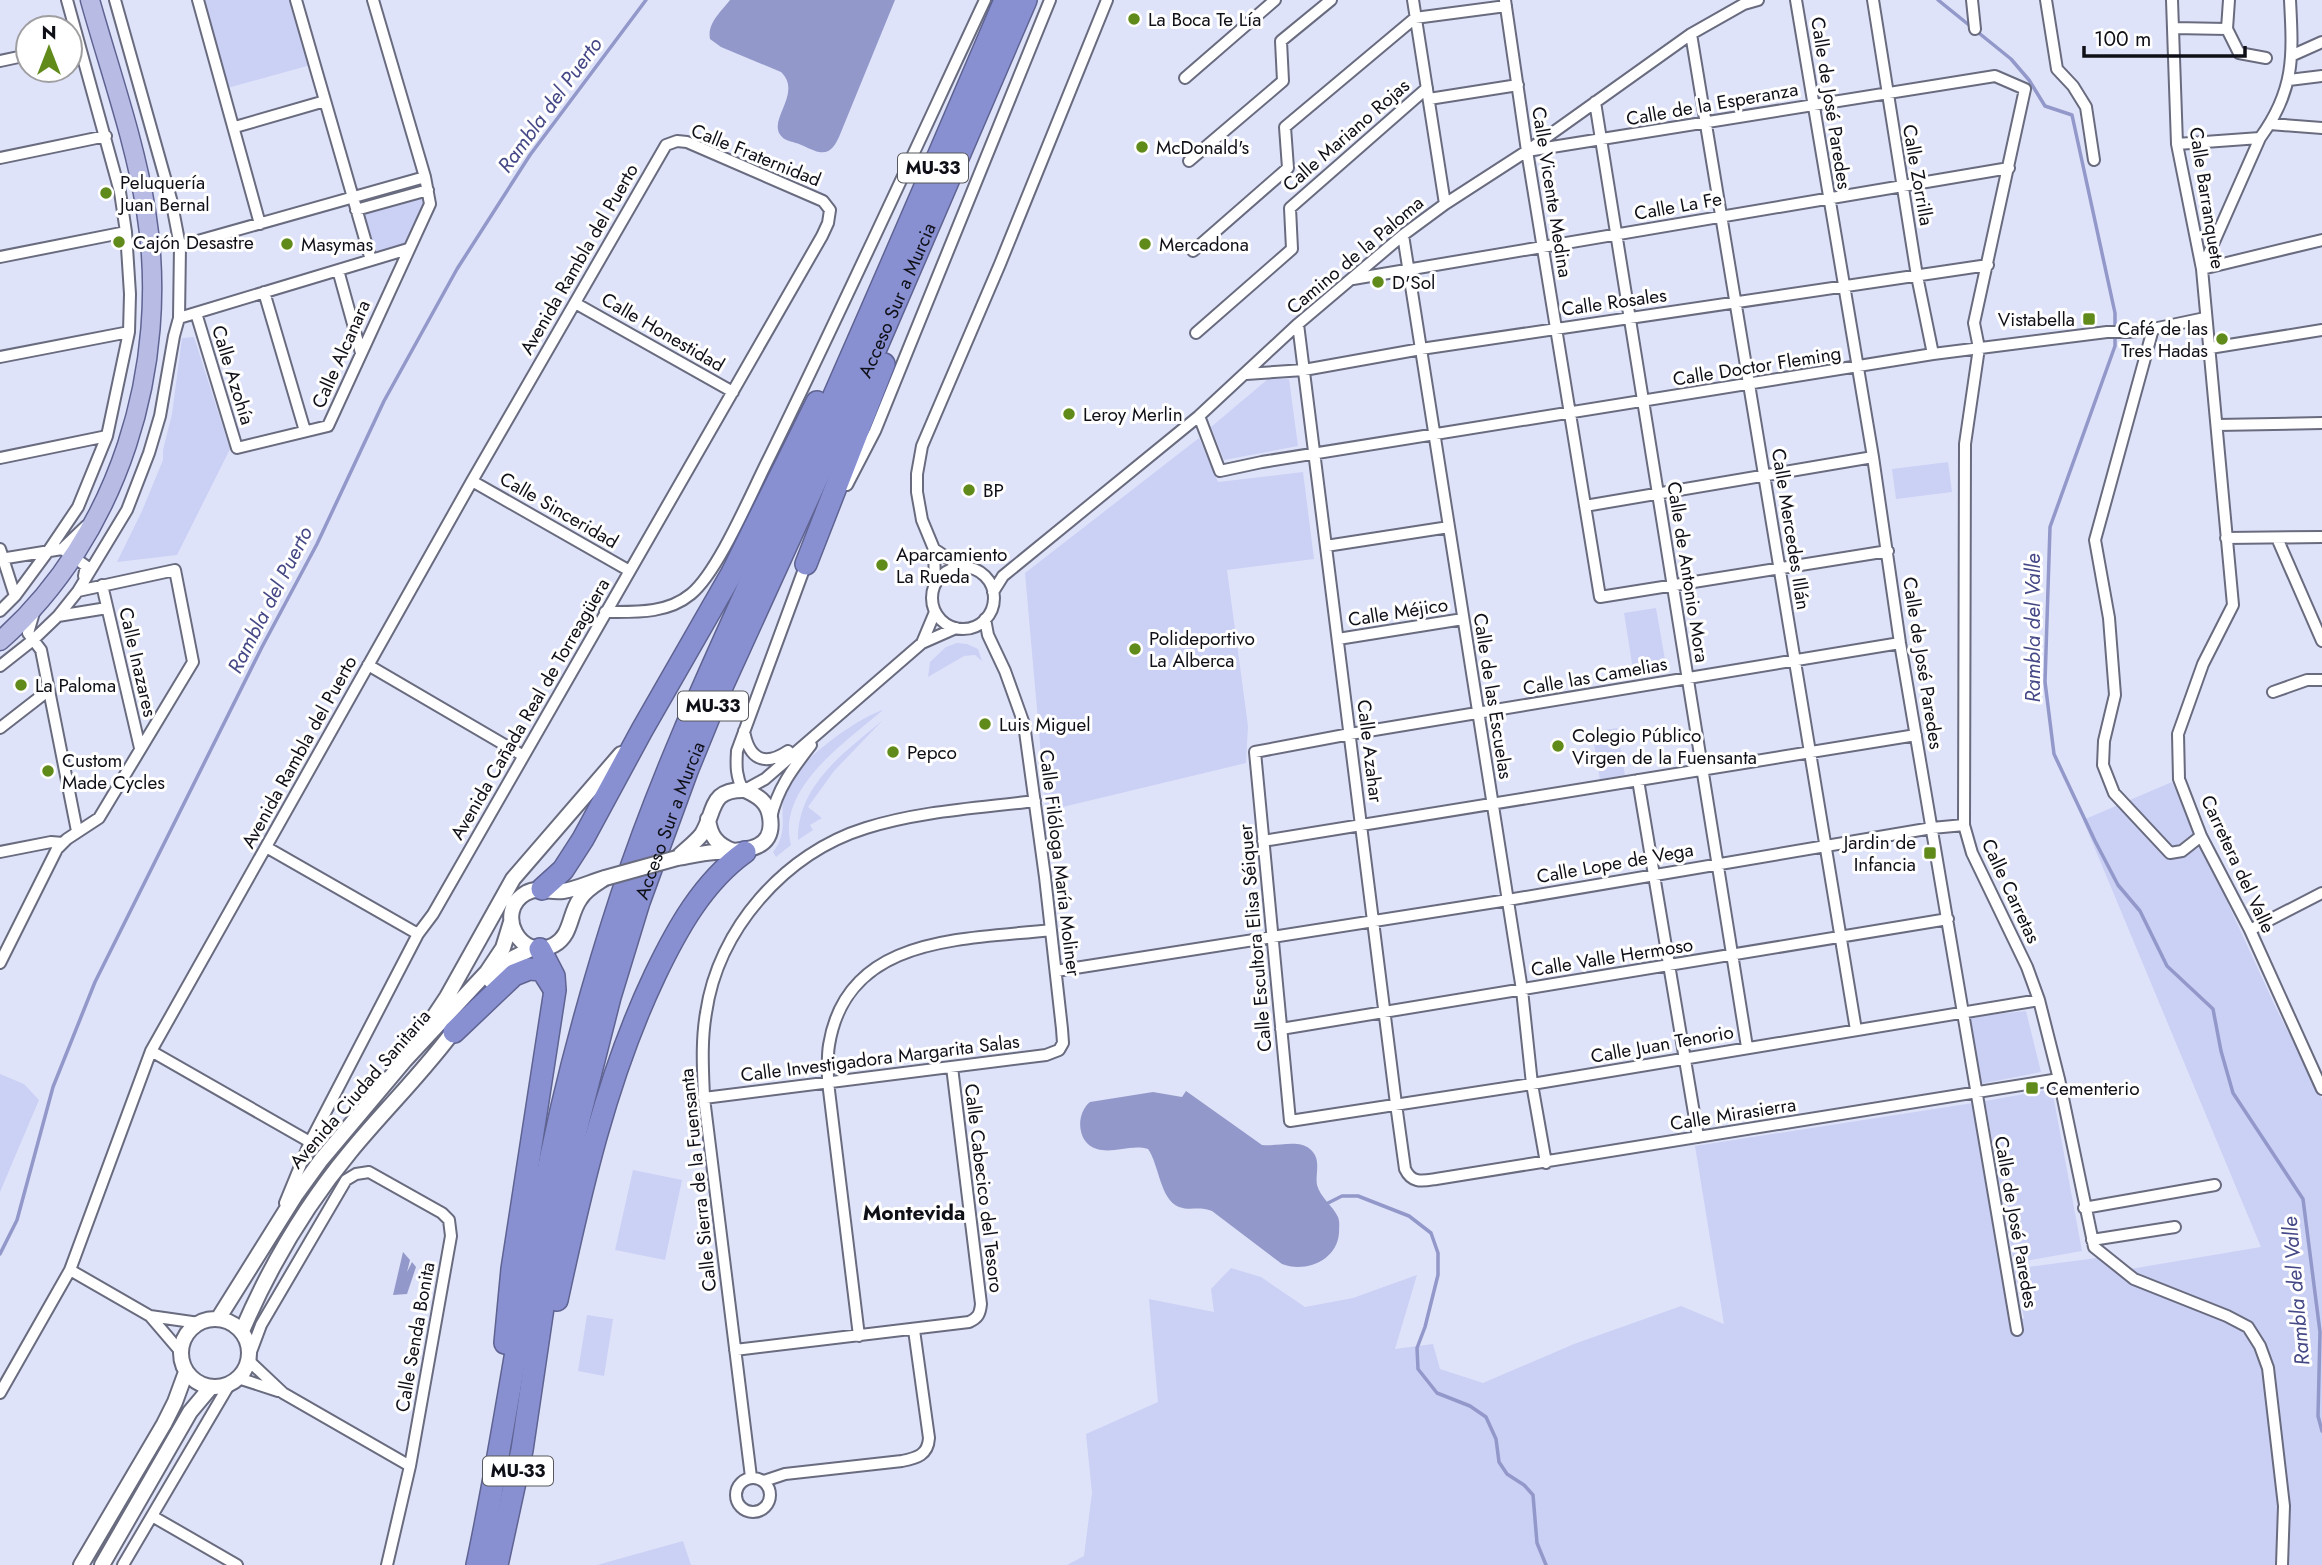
<svg xmlns="http://www.w3.org/2000/svg" width="2322" height="1565" font-family="Jost,sans-serif">
	<style>
		.green { fill: #cbd0f5 }
		.water { fill: #9298c9 }
		.lines { fill: none; stroke-linecap: round; stroke-linejoin: round }
		.stream { stroke: #9298c9; stroke-width: 3.5 }
		.minor-casing { stroke: #696b7f; stroke-width: 14 }
		.tertiary-casing { stroke: #696b7f; stroke-width: 18 }
		.primary-casing { stroke: #5e6391; stroke-width: 21 }
		.motorway-casing { stroke: #5e6391; stroke-width: 24 }
		.minor { stroke: #fff; stroke-width: 10 }
		.tertiary { stroke: #fff; stroke-width: 14 }
		.primary { stroke: #b8bce4; stroke-width: 18 }
		.motorway { stroke: #8990d2; stroke-width: 21 }
		.tertiary-bridge-casing { stroke: #696b7f; stroke-width: 18; stroke-linecap: butt }
		.tertiary-bridge { stroke: #fff; stroke-width: 14 }
		.poi-dot { fill: #608b1b; stroke: #fff; stroke-width: 2.5 }
		.labels { text-anchor: middle; dominant-baseline: central; stroke-width: 6; stroke-linejoin: round; paint-order: stroke }
		.shield { fill: #fff; stroke: #57585d; stroke-width: 2 }
		.shield-label { font-size: 18px; font-weight: bold; fill: #0f1017 }
		.poi-label { font-size: 19px; fill: #0f1017; stroke: #fff; text-anchor: start }
		.street-label { font-size: 19px; fill: #0f1017; stroke: #fff }
		.water-label { font-size: 21px; font-style: italic; fill: #454886; stroke: #fff }
		.neighbourhood-label { font-size: 21px; font-weight: bold; fill: #0f1017; stroke: #fff }
	</style>
	<rect width="100%" height="100%" fill="#dfe3f9"/>
	<path class="green" d="M202,0H296L314,64L224,89Z
		M428,190L430,204L408,249L371,260L356,210Z
		M194,337L230,449L177,555L117,562L142,511L163,460V450L172,414L182,338Z
		M1268,379H1289L1298,446L1224,460L1211,427Z
		M1199,438L1218,482L1303,472L1314,559L1227,570L1248,726L1246,763L1046,811L1025,573Z
		M1948,462L1952,492L1896,499L1892,469Z
		M1656,608L1667,671L1634,676L1624,613Z
		M957,643L967,644L978,649L982,661L975,655L964,656L928,677L930,662L946,647Z
		M883,710C846,742 776,788 791,845L776,857L773,852C790,830 778,814 785,791C793,764 857,718 883,710Z
		M883,720L834,771L808,807L822,818L810,825L813,830L798,840C797,785 845,752 883,720Z
		M1617,728L1625,775L1600,780L1592,732Z
		M2172,782L2276,1008L2322,1099V1565H1067L1084,1556L1092,1493L1086,1434L1158,1402L1149,1299L1214,1312L1211,1289L1231,1268L1261,1277L1305,1307L1353,1298L1417,1275L1395,1349L1433,1344L1440,1369L1483,1383L1574,1344L1681,1306L1724,1324L1695,1146L1973,1103L2011,1325L2024,1318L2014,1269L2112,1256L2130,1269L2261,1247L2083,820Z
		M2026,1011L2041,1072L1980,1084L1969,1017Z
		M0,1074L24,1084L39,1100L0,1192Z
		M2052,1089L2082,1251L2014,1263L1985,1101Z
		M633,1170L682,1180L665,1260L615,1250Z
		M587,1315L613,1319L604,1376L578,1371Z
		M683,1541L691,1565H597Z"/>
	<path class="water" d="M730,0H895L839,137C835,145 831,154 819,152C813,151 805,146 799,144C794,142 787,141 783,138C764,122 804,94 781,72L721,47L710,39C707,23 721,12 730,0Z
		M1186,1091L1262,1145C1277,1147 1298,1139 1310,1149C1322,1159 1315,1173 1317,1185C1320,1197 1333,1206 1338,1217C1340,1222 1339,1228 1339,1233C1337,1261 1305,1273 1282,1264L1212,1211C1199,1206 1190,1211 1179,1207C1160,1200 1159,1164 1148,1149C1131,1144 1113,1154 1097,1149C1077,1144 1075,1114 1090,1102L1153,1092L1182,1097Z
		M403,1252L410,1260L407,1272L412,1262L416,1267L407,1294L393,1295Z"/>
	<g class="lines">
		<path class="stream" d="M1938,0L2011,59L2029,80L2045,106L2072,115L2115,313V346L2050,527L2045,682L2054,754L2095,841L2118,885L2140,911L2167,966L2213,1009L2221,1051L2233,1093L2303,1199L2320,1332L2318,1416L2322,1431
			M1328,1203L1342,1196H1358L1409,1216L1431,1233L1438,1253V1275L1425,1327L1417,1348L1418,1369L1437,1393L1470,1406L1486,1417L1496,1439L1499,1462L1507,1474L1524,1485L1533,1495L1537,1543L1546,1565
			M0,1254L17,1220L53,1087L95,982L262,647L317,544L384,401L457,269L530,155L646,0"/>
		<defs>
			<path id="minor" d="M198,0L260,224
				M296,0L371,260
				M1413,0L1445,204
				M1505,0L1527,151L1600,597L1888,551
				M1796,0L1873,457L1900,643L2017,1330
				M1873,0L1917,276L1933,354
				M1972,0L1975,29
				M2046,0L2057,69L2073,86L2086,107L2094,160
				M2172,0L2177,144L2202,269L2233,605L2203,664L2178,734L2179,779L2201,836L2250,930L2322,1089
				M2174,28L2227,29L2229,0
				M2227,29L2239,53L2266,58
				M1691,34L1856,1030
				M2293,55L2322,42
				M0,61L28,55
				M1185,78L1275,0
				M2289,80L2322,76
				M1429,99L1518,85
				M1595,102L1747,1047
				M2270,124L2322,128
				M235,127L325,101
				M2177,144L2260,138
				M1527,151L1995,76L2025,89L1974,323L1979,348L1965,444L1964,825L1972,853L2027,967L2039,1000L2059,1079L2094,1247L2134,1279L2227,1316L2248,1327L2260,1346L2268,1368L2284,1506L2282,1565
				M0,158L106,136
				M1189,161L1283,81L1281,41L1331,0
				M356,210L428,190
				M1403,235L1522,990L1532,1084L1546,1163
				M180,246L425,177
				M1193,251L1288,168L1285,127L1415,18L1506,6
				M0,257L126,232
				M2202,269L2260,138C2295,90 2293,56 2290,0
				M2202,269L2322,240
				M338,270L361,353
				M1353,279L2009,168
				M264,292L305,431
				M575,303L733,392
				M196,313L237,448L328,426L430,204L425,177L373,0
				M179,318L408,249
				M1298,324L1396,1104L1405,1169C1412,1184 1423,1181 1436,1179L2059,1079
				M2153,329L2095,540L2109,618L2115,695L2104,741L2103,765L2114,793L2170,853L2182,851L2201,836
				M1196,333L1292,249L1290,208L1427,88
				M2210,348L2322,330
				M0,357L129,332
				M1246,374L1304,370L1421,349L1988,265
				M1199,416L1220,471L1262,462L1933,354L2107,332H2128L2153,329L2205,318
				M2217,425L2322,423
				M0,458L107,436
				M472,481L628,570
				M847,485L875,431L1050,0
				M1585,506L1873,457
				M2226,538L2322,537
				M2277,538L2322,641
				M1326,546L1449,527
				M0,549L15,596
				M62,549L86,526
				M934,549L961,567
				M0,559L62,549L86,566L84,576
				M932 598a31 31 0 1 1 62 0a31 31 0 1 1-62 0Z
				M935,583L934,549L922,520L917,492V474L922,446L1000,264L1107,0
				M102,585L140,748
				M993,592L1003,576L1199,416L1298,324L1403,235L1445,204L1527,151L1691,34L1744,4L1758,0
				M35,609L28,633L41,650L77,831
				M0,611L15,596L49,550L78,507L107,436L129,332L130,294L126,232L120,192L67,0
				M605,612C635,612 667,614 691,594C719,571 752,491 770,456C844,305 914,152 985,0
				M58,616L107,608
				M1338,639L1463,619
				M922,643L935,612
				M1900,643L1350,734L1255,752L1290,1121L1532,1084L2039,1000
				M368,665L522,755
				M0,666L33,640L58,616L78,591L127,510L149,453L160,416L174,336L179,318L180,246L171,199L115,0
				M2273,692L2307,680H2322
				M0,728L49,690
				M744,731C749,759 764,767 788,751
				M1638,780L1698,1137
				M743,790C736,777 736,766 737,751L807,561
				M745,790L765,779L922,643L956,628
				M771,818C777,789 793,768 811,745
				M1263,841L1916,735
				M266,847L418,934
				M0,852L51,842L63,843
				M2250,930L2322,893
				M0,963L57,849L67,839L99,818L193,662L175,570L78,591
				M1056,971L1508,900L1932,828L1964,825
				M1281,1029L1948,919
				M151,1051L310,1142
				M704,1098L1046,1055L1059,1050L1063,1043L1062,1029L1045,877L1024,724L1005,671L988,635L985,619
				M2084,1208L2215,1185
				M2092,1240L2175,1227
				M70,1270L150,1316L180,1351
				M150,1316L199,1323
				M859,1336L828,1082C828,1070 827,1057 829,1045C847,934 965,940 1051,930
				M735,1350L969,1322C978,1318 980,1314 981,1304L952,1067
				M249,1357L261,1325L346,1180L356,1174L369,1172L442,1213L449,1220L451,1236L410,1466L387,1565
				M249,1361L283,1393L410,1466
				M238,1378L278,1391
				M0,1393L70,1270L151,1051L472,481L666,145L677,141L687,142L823,201L830,210L828,223L822,236C694,463 561,687 433,914L418,934L310,1142L285,1203
				M751,1477L704,1098C703,1070 701,1042 706,1013C718,929 785,853 866,828C920,811 979,808 1035,801
				M736 1495a17 17 0 1 1 34 0a17 17 0 1 1-34 0Z
				M764,1481L785,1474L902,1461C917,1458 928,1455 929,1438L914,1330
				M152,1516L237,1565
				M123,1565L229,1385"/>
			<path id="tertiary" d="M745,790C758,796 768,802 770,817C776,854 738,850 715,852C702,853 689,856 677,858C685,850 695,843 702,834C716,811 709,789 745,790Z
				M708,819C710,836 717,845 733,851
				M605,878C596,884 586,889 580,899C569,914 572,935 554,945C521,963 493,912 526,893C539,886 550,893 563,891C577,889 591,882 605,878Z
				M491,981L513,958L533,948
				M423,1033L447,997L513,879L621,754
				M181 1353a34 34 0 1 1 68 0a34 34 0 1 1-68 0Z
				M218,1319L295,1196L321,1160L405,1060L487,972L503,948L511,922
				M242,1331C269,1268 306,1205 350,1152C385,1109 426,1070 458,1025
				M81,1565L164,1424L175,1402L186,1372
				M102,1565L190,1412L211,1387"/>
			<path id="primary" d="M0,641C119,536 171,366 146,211C135,141 109,68 90,0"/>
			<g id="motorway">
				<path d="M806,564L884,364"/>
				<path d="M542,889L563,870L583,839L642,730L732,573L817,402"/>
				<path d="M454,1032L514,975L529,969L542,970L554,989"/>
				<path d="M557,1300C581,1189 606,1078 655,975C677,929 703,882 745,852"/>
				<path d="M505,1343L512,1269L555,990L554,976L540,949"/>
				<path d="M477,1565C503,1443 520,1319 543,1196C562,1095 589,995 621,897C667,757 732,624 792,490C865,327 935,164 1005,0"/>
				<path id="s1" d="M497,1565L522,1450L549,1267L576,1131L610,997L639,902L687,771L716,700L874,353L1026,0"/>
			</g>
		</defs>
		<use href="#minor" class="minor-casing"/>
		<use href="#tertiary" class="tertiary-casing"/>
		<use href="#primary" class="primary-casing"/>
		<use href="#motorway" class="motorway-casing"/>
		<use href="#minor" class="minor"/>
		<use href="#tertiary" class="tertiary"/>
		<use href="#primary" class="primary"/>
		<use href="#motorway" class="motorway"/>
		<defs>
			<path id="tertiary-bridge" d="M605,878L677,858"/>
		</defs>
		<use href="#tertiary-bridge" class="tertiary-bridge-casing"/>
		<use href="#tertiary-bridge" class="tertiary-bridge"/>
	</g>
	<g class="poi-dot">
		<circle cx="1134" cy="19" r="7"/>
		<circle cx="1142" cy="147" r="7"/>
		<circle cx="106" cy="193" r="7"/>
		<circle cx="119" cy="242" r="7"/>
		<circle cx="287" cy="244" r="7"/>
		<circle cx="1145" cy="244" r="7"/>
		<circle cx="1378" cy="282" r="7"/>
		<rect x="2082" y="312" width="14" height="14" rx="3.5"/>
		<circle cx="2222" cy="339" r="7"/>
		<circle cx="1069" cy="414" r="7"/>
		<circle cx="969" cy="490" r="7"/>
		<circle cx="882" cy="565" r="7"/>
		<circle cx="1135" cy="649" r="7"/>
		<circle cx="21" cy="685" r="7"/>
		<circle cx="985" cy="724" r="7"/>
		<circle cx="1558" cy="746" r="7"/>
		<circle cx="893" cy="752" r="7"/>
		<circle cx="48" cy="771" r="7"/>
		<rect x="1923" y="846" width="14" height="14" rx="3.5"/>
		<rect x="2025" y="1081" width="14" height="14" rx="3.5"/>
	</g>
	<g class="labels">
		<g class="shield">
			<rect x="898" y="153.5" width="70" height="29" rx="5"/>
			<rect x="678" y="691.5" width="70" height="29" rx="5"/>
			<rect x="483" y="1456.5" width="70" height="29" rx="5"/>
		</g>
		<g class="shield-label">
			<text x="933" y="168">MU-33</text>
			<text x="713" y="706">MU-33</text>
			<text x="518" y="1471">MU-33</text>
		</g>
		<g class="poi-label">
			<text x="1148" y="19">La Boca Te Lía</text>
			<text x="1156" y="147">McDonald's</text>
			<text x="120" y="182">Peluquería<tspan x="120" dy="22">Juan Bernal</tspan></text>
			<text x="133" y="242">Cajón Desastre</text>
			<text x="301" y="244">Masymas</text>
			<text x="1159" y="244">Mercadona</text>
			<text x="1392" y="282">D'Sol</text>
			<text x="2075" y="319" text-anchor="end">Vistabella</text>
			<text x="2208" y="328" text-anchor="end">Café de las<tspan x="2208" dy="22">Tres Hadas</tspan></text>
			<text x="1083" y="414">Leroy Merlin</text>
			<text x="983" y="490">BP</text>
			<text x="896" y="554">Aparcamiento<tspan x="896" dy="22">La Rueda</tspan></text>
			<text x="1149" y="638">Polideportivo<tspan x="1149" dy="22">La Alberca</tspan></text>
			<text x="35" y="685">La Paloma</text>
			<text x="999" y="724">Luis Miguel</text>
			<text x="1572" y="735">Colegio Público<tspan x="1572" dy="22">Virgen de la Fuensanta</tspan></text>
			<text x="907" y="752">Pepco</text>
			<text x="62" y="760">Custom<tspan x="62" dy="22">Made Cycles</tspan></text>
			<text x="1916" y="842" text-anchor="end">Jardin de<tspan x="1916" dy="22">Infancia</tspan></text>
			<text x="2046" y="1088">Cementerio</text>
		</g>
		<g class="street-label">
			<text transform="translate(1831 103) rotate(81)">Calle de José Paredes</text>
			<text transform="translate(1712 104) rotate(-10)">Calle de la Esperanza</text>
			<text transform="translate(1346 135) rotate(-41)">Calle Mariano Rojas</text>
			<text transform="translate(756 155) rotate(22)">Calle Fraternidad</text>
			<text transform="translate(1918 175) rotate(80)">Calle Zorrilla</text>
			<text transform="translate(1552 192) rotate(81)">Calle Vicente Medina</text>
			<text transform="translate(2207 198) rotate(81)">Calle Barranquete</text>
			<text transform="translate(1678 206) rotate(-10)">Calle La Fe</text>
			<text transform="translate(1355 255) rotate(-40)">Camino de la Paloma</text>
			<text transform="translate(579 259) rotate(-60)">Avenida Rambla del Puerto</text>
			<text stroke="none"><textPath href="#s1" startOffset="1334">Acceso Sur a Murcia</textPath></text>
			<text transform="translate(1614 302) rotate(-8)">Calle Rosales</text>
			<text transform="translate(663 332) rotate(30)">Calle Honestidad</text>
			<text transform="translate(341 354) rotate(-66)">Calle Alcanara</text>
			<text transform="translate(1757 366) rotate(-9)">Calle Doctor Fleming</text>
			<text transform="translate(233 375) rotate(73)">Calle Azohía</text>
			<text transform="translate(559 510) rotate(30)">Calle Sinceridad</text>
			<text transform="translate(1791 529) rotate(81)">Calle Mercedes Illán</text>
			<text transform="translate(1688 572) rotate(81)">Calle de Antonio Mora</text>
			<text transform="translate(1398 612) rotate(-9)">Calle Méjico</text>
			<text transform="translate(138 662) rotate(77)">Calle Inazares</text>
			<text transform="translate(1923 663) rotate(81)">Calle de José Paredes</text>
			<text transform="translate(1595 676) rotate(-10)">Calle las Camelias</text>
			<text transform="translate(1493 696) rotate(81)">Calle de las Escuelas</text>
			<text transform="translate(530 709) rotate(-60)">Avenida Cañada Real de Torreagüera</text>
			<text transform="translate(1370 751) rotate(83)">Calle Azahar</text>
			<text transform="translate(299 752) rotate(-61)">Avenida Rambla del Puerto</text>
			<text stroke="none"><textPath href="#s1" startOffset="766">Acceso Sur a Murcia</textPath></text>
			<text transform="translate(1060 863) rotate(83)">Calle Filóloga María Moliner</text>
			<text transform="translate(1615 863) rotate(-10)">Calle Lope de Vega</text>
			<text transform="translate(2238 864) rotate(65)">Carretera del Valle</text>
			<text transform="translate(2011 891) rotate(65)">Calle Carretas</text>
			<text transform="translate(1255 938) rotate(-95)">Calle Escultora Elisa Séiquer</text>
			<text transform="translate(1612 957) rotate(-9)">Calle Valle Hermoso</text>
			<text transform="translate(1662 1044) rotate(-10)">Calle Juan Tenorio</text>
			<text transform="translate(880 1058) rotate(-7)">Calle Investigadora Margarita Salas</text>
			<text transform="translate(360 1089) rotate(-49)">Avenida Ciudad Sanitaria</text>
			<text transform="translate(1733 1114) rotate(-9)">Calle Mirasierra</text>
			<text transform="translate(698 1180) rotate(-96)">Calle Sierra de la Fuensanta</text>
			<text transform="translate(984 1188) rotate(83)">Calle Cabecico del Tesoro</text>
			<text transform="translate(2016 1222) rotate(80)">Calle de José Paredes</text>
			<text transform="translate(415 1337) rotate(-80)">Calle Senda Bonita</text>
		</g>
		<g class="water-label">
			<text transform="translate(550 105) rotate(-54)">Rambla del Puerto</text>
			<text transform="translate(270 600) rotate(-63)">Rambla del Puerto</text>
			<text transform="translate(2033 628) rotate(-90)">Rambla del Valle</text>
			<text transform="translate(2296 1291) rotate(-95)">Rambla del Valle</text>
		</g>
		<g class="neighbourhood-label">
			<text x="914" y="1213">Montevida</text>
		</g>
	</g>
	<g transform="translate(49 49)"><circle r="33" fill="#ffffff" stroke="#9f9fa2" stroke-width="2"/>
	<path d="M0-5L12 26L0 18L-12 26Z" fill="#608b1b"/>
	<text y="-10" font-size="19" font-weight="bold" text-anchor="middle" fill="#0f1017">N</text>
	</g>
	<path d="M2084 46v10h161v-10" fill="none" stroke="#0f1017" stroke-width="3.5"/>
	<text x="2094" y="46" font-size="21" fill="#0f1017" stroke="#ffffff" stroke-width="5" paint-order="stroke">100 m</text>
</svg>
